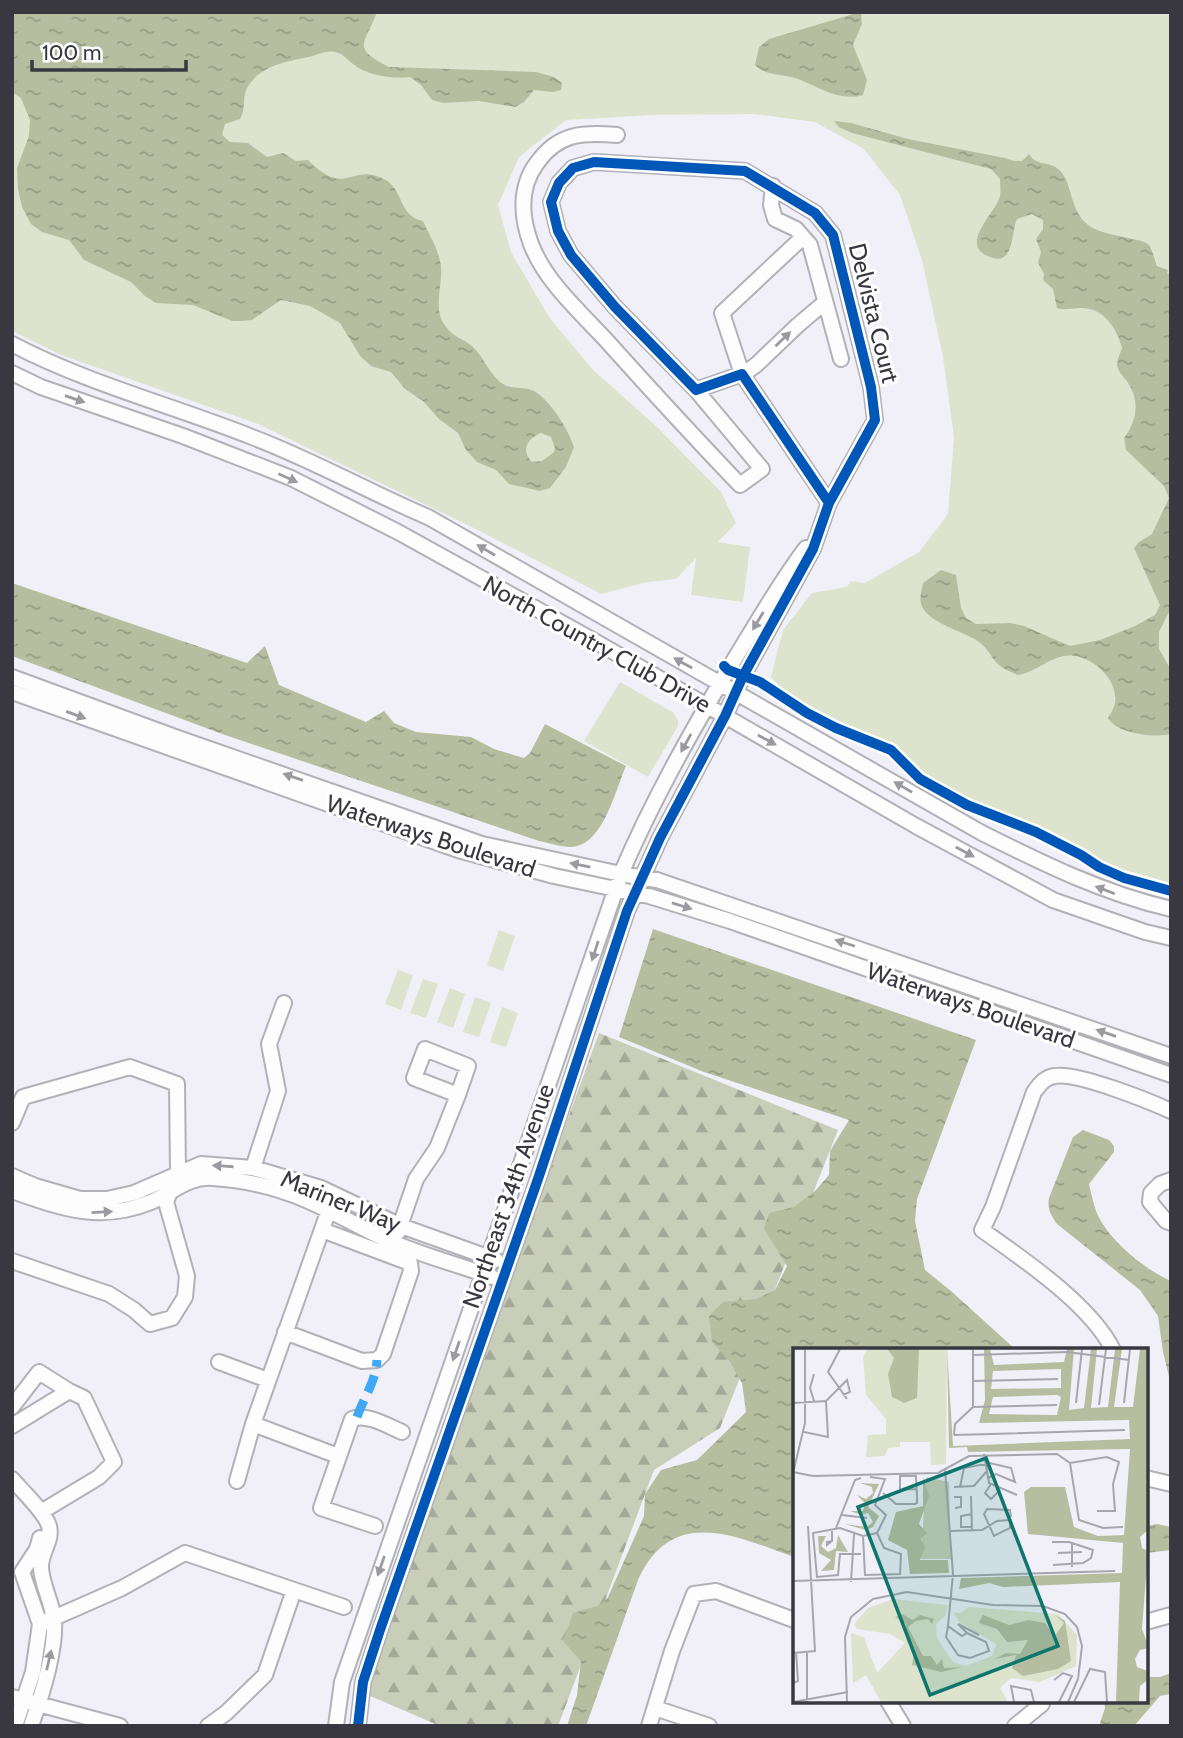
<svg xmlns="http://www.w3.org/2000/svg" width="1183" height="1738" font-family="Cabin,sans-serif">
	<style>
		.grass { fill: #dde3cd }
		.forest { fill: url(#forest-firs) }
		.water { fill: url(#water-ripples); fill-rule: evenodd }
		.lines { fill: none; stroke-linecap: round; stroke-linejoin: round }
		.minor-casing { stroke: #b1b1b8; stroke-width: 18 }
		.minor { stroke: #fdfdfe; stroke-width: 14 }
		.quiet { stroke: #3fa9f5; stroke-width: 9; stroke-dasharray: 18 9; stroke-linecap: butt }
		.cycleway-casing { stroke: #fff; stroke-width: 15 }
		.cycleway { stroke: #0057b8; stroke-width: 10 }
		.oneway { fill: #9b9aa0 }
		.labels { text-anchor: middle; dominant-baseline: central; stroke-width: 6; stroke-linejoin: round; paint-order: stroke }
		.street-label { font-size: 24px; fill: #393841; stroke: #fff }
		.inset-road { fill: none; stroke: #a7a6af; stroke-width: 2 }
		.view { fill: #0f766e; fill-opacity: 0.15; stroke: #0f766e; stroke-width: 3.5 }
		.inset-edge { fill: none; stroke: #393841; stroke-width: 3.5 }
	</style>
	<defs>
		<pattern id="forest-firs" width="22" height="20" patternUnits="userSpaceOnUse" patternTransform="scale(1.75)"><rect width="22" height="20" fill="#c9ceb9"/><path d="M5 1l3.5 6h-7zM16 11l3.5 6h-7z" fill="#a4a898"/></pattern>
		<pattern id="water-ripples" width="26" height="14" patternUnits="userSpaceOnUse" patternTransform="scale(1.75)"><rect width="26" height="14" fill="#b7bea0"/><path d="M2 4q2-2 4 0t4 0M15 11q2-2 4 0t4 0" fill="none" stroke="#969b84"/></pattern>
	</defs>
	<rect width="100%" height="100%" fill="#f1f0f8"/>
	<path class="grass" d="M12,12H1171V883L1118,868L1037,827L977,806L910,767L857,733L800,707L771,677L783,630L812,593L847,587L851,581L865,583L919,552L948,514L954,437L943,357L922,260L900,195L864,149L815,122L754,114L653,115L566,120L519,157L498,205L511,252L549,317L592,369L656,426L721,492L736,523L718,542L750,547L743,602L691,595L696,558L676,579L647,582L601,594L478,530L258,424L61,355L12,331Z
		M620,682L674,713L678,720V726L648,777L584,741Z
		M499,930L515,936L503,971L487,965Z
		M398,970L413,975L401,1010L385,1004Z
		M423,979L438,984L426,1018L410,1013Z
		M450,988L465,994L453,1028L437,1022Z
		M475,997L491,1003L479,1037L463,1032Z
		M502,1007L518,1013L506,1047L490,1042Z"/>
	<path class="forest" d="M599,1033L838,1130L720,1428L654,1470L558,1726H440L368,1695L370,1662Z"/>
	<path class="water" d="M12,12H377C365,45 350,47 389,67L536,72L554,77L562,83L561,90L553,92L534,90L524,102L515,107L479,101L443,103L432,100L421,85L410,77C392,79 368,76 353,64C346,59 344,54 335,52C327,50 317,55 309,57C286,62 260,65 247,88C242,98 246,109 240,119L225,124L222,135L230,142L248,143L267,157L283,153L296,161L308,160C347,199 350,162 384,179C404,189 398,216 423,221C429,235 437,246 440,261C445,280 432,306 444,324C454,339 462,337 473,347C484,357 490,376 503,384C513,390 523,386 534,391C551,401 568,429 574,447L566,467L550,488L540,491L509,484L496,470L477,462L466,450L458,433L439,419L423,401L405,389L391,372L371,366L360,356L340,323L310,306L281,300L252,320L242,321H232L193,305L156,303L145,296L131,282L84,260L69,240L42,232L31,224L22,207L18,189L17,168L29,136L30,120L21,98L12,92ZM541,433L551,437L555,448L554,452L542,461L532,462C520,450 528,438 541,433Z
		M857,13L861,14L862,24L853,45L867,80L863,95C839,102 819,87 798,79C783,73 767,77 755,65L759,47L769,39Z
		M834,121L851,123L908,139L1005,158L1014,161H1022L1029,154C1036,166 1047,161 1057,168C1073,179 1068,209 1088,225C1104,237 1144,238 1149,245C1153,251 1154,259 1157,266L1168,270L1167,273L1171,276V600L1169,612L1159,632V649L1171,670V734C1155,738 1117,734 1108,718C1111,713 1114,708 1115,703C1119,678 1088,651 1064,656C1048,659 1035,672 1018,675C1012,672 1004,670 999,665C989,656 991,650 976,640C961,631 934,624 924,610C918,601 921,593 923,583L941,570L956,575L961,608L966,618L976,624L1010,623L1024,626L1070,646L1100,640L1135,626L1155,615L1160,605L1134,548L1139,542L1152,534L1169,498L1164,486L1126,450L1124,438C1138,419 1140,399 1126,380C1122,375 1118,371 1117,365C1117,360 1120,354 1122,348C1117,328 1103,307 1080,308C1071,308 1066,311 1057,308L1053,289L1043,280L1044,274L1038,263L1041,252L1036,239L1043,229V220L1032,214L1017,219C1011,231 1015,267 990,257C957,245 996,213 1000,196C1001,191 1000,184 1000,179L991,169L852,133L839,127Z
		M12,583L247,663L265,646L279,685L366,722L384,711L394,723L416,732L471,737L494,749L524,758L530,753L545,724L626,766C615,791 603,846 571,847C561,847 549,843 539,841L225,735L12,656Z
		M653,929L976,1040L917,1199L915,1221L925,1270L951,1291L1015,1349L794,1350V1557C738,1537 672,1504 638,1580L586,1726H567L577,1695L581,1661L563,1641L573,1613L600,1605L608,1597L644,1516L645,1494L661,1470L697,1460L746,1412L742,1383L730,1362L712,1342L709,1316L723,1302L756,1299L775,1290L787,1266L764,1229L769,1213L794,1207L815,1191L829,1175L830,1151L849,1120L704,1072L619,1037Z
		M1083,1130L1109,1140L1114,1146V1152L1089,1184C1091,1193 1093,1202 1096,1211C1107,1239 1144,1269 1171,1281V1385L1163,1352L1158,1316L1140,1290L1057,1224C1051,1215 1047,1209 1049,1198L1073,1137Z
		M1157,1524L1171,1527V1550L1146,1553V1526Z
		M1171,1673V1694L1160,1696L1134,1726H1099L1105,1708L1104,1701H1146V1677H1160Z"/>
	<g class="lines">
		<defs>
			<path id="minor" d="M617,135C583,132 558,133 537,163C519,187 521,217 531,244C545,281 579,311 606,340C650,389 694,437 740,485L762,469L696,390
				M773,186L771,205L775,219L796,229L810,245L841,359
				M12,344C86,383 174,406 252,437C313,460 369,492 428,517L982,833C1044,864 1103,893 1171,909
				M12,373L41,387L183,436L291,478L398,532L591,639L916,826L1053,900L1145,932L1171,938
				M742,374L722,313L803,237
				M742,375L756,365L798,325L824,303
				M12,677L178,738L482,844L621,874L657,880L1171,1056
				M12,692L458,850L554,876L649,896L730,921L1171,1075
				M425,1049L468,1066L458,1095L414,1078Z
				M12,1123L23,1097L130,1067L177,1084L178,1172L166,1202L187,1276L185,1297L172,1318L150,1324L134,1310L109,1294L12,1261
				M253,1168L278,1091L269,1044L284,1003
				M12,1176L35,1186L80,1199H107L134,1193L201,1164L253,1168L321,1188L401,1226L496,1260
				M1171,1180L1160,1184L1151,1193L1150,1202L1166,1221L1171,1223
				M12,1191C61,1208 100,1223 151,1202C173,1193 187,1176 213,1178C244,1180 278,1188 306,1200C335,1212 362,1229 392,1242C424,1256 459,1265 492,1277
				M398,1232L416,1179L437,1148L458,1095
				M285,1332L362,1361L377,1360L383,1354L411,1271L410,1263L322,1230
				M1113,1350C1091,1305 1023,1259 982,1230L993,1207L1034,1092C1040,1084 1045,1077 1055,1076C1077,1072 1149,1101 1171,1111
				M219,1362L268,1380
				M12,1407L39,1372L69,1391
				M253,1424L338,1456
				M12,1426L69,1391L84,1398L114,1462L99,1477L41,1512
				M1146,1478L1171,1484
				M12,1479C22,1491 45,1512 49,1526C53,1541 40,1553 41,1568C42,1585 52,1602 54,1620C56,1650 41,1698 31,1726
				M237,1481L253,1424L331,1204
				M375,1526L321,1508L352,1419C367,1413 388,1426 402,1432
				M1146,1622L1171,1615
				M40,1624L122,1588L185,1553L344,1607
				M12,1697L120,1726
				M888,1701L903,1726
				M655,1708L709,1726
				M15,1726L33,1672L40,1624L22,1572L37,1549L40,1538
				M208,1726L226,1713L265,1675L294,1590
				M336,1726L342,1682L621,874C652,801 690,733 731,665C755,626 778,585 806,548
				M358,1726L363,1682L380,1630L539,1176L627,911L660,838L725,716L743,676L813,549L829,503L742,374L696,390L615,307L571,255L558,231L551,202L559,183L573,168L594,162L745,171L815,213L833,235L871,387L875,420L829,503
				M649,1726L672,1651L694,1594L716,1591L794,1620
				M1015,1726L1042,1704L1040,1701"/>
		</defs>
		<use href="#minor" class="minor-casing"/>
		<use href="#minor" class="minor"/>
		<path class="quiet" d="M357,1417C364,1397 376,1381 377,1360"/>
		<defs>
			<path id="cycleway" d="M724,666L728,670L760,682L807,713L836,728L891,750L920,779L967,805L1036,832L1081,855L1099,867L1124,878L1171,891
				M358,1726L363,1682L380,1630L539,1176L627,911L660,838L725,716L743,676L813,549L829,503L742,374L696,390L615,307L571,255L558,231L551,202L559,183L573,168L594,162L745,171L815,213L833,235L871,387L875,420L829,503"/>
		</defs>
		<use href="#cycleway" class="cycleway-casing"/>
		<use href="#cycleway" class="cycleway"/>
	</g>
	<defs><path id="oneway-solid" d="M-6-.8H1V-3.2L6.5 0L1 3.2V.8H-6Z" transform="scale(1.75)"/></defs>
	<g class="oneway">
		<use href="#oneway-solid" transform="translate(783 339) rotate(-44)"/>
		<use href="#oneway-solid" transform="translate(75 399) rotate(19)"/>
		<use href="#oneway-solid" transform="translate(288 478) rotate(24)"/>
		<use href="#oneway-solid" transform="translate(486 550) rotate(-150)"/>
		<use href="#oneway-solid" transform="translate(758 621) rotate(121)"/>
		<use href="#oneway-solid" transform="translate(683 663) rotate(-151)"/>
		<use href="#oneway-solid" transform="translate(76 715) rotate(20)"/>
		<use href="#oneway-solid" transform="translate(767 740) rotate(29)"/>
		<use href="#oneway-solid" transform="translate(686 743) rotate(119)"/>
		<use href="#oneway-solid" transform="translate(293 777) rotate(-161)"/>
		<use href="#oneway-solid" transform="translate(903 787) rotate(-150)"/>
		<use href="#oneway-solid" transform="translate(965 852) rotate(28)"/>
		<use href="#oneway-solid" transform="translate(580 865) rotate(-168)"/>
		<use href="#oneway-solid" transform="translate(1105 890) rotate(-159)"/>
		<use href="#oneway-solid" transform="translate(682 906) rotate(17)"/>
		<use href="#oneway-solid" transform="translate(845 943) rotate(-162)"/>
		<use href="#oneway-solid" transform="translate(595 951) rotate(108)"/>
		<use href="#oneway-solid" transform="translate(1106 1033) rotate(-161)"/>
		<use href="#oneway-solid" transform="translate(223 1166) rotate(-176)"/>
		<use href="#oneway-solid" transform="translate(102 1212) rotate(-3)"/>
		<use href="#oneway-solid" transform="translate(456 1351) rotate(109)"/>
		<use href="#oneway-solid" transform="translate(381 1566) rotate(109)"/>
		<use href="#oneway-solid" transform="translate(49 1660) rotate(-77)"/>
	</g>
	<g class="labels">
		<g class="street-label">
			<text transform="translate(874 313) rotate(76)">Delvista Court</text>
			<text transform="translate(597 644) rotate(29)">North Country Club Drive</text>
			<text transform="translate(431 836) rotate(18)">Waterways Boulevard</text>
			<text transform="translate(971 1005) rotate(19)">Waterways Boulevard</text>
			<text transform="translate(508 1196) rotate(-71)">Northeast 34th Avenue</text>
			<text transform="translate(341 1201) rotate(22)">Mariner Way</text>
		</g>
	</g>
	<g transform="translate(793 1348)">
		<rect width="355" height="355" fill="#f1f0f8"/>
		<path d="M74,1H154L153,116L138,117L137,94H107V99L95,100L92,108L73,109L75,87L93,86V71L73,47L70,9ZM100,251L154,257L153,267L143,276L144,290L160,314L172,318L199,308L203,296L167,275L160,264L167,265L176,259L265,266L284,287L283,318L247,334L218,330L207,340L215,354H88L73,327L60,335L58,285L71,289L84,325L112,295L97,286L64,281L61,276L75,260Z" fill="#dde3cd"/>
		<path d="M133,129L156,134L158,211H128Z" fill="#c9ceb9"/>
		<path d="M94,1H126L124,50L111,55L99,49L95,26L101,10ZM154,1L160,98L337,91L336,72L186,75L192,52L191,1H197L201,17L271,14L274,1H281L276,62L291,60L298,1H304L298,60L315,59L322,1H329L321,59H340L347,1H355L356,181L347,189L349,200L355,203L349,281L356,300L347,302L342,311L344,319L355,323L356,331L347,338L346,354H323L327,234L210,239L196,235L166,241L168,230L329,225L330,195L235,186L231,144L238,139H272L281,179L305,188L331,187L337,101L175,104L174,99L156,100ZM268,21V40L198,41L200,23ZM264,47L268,49L264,67L196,66L200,49ZM130,129L136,148L126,176L134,185L128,191L132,199L127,212H155L156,225L117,226L114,202L95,192L103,164L130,158ZM67,135L86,136L75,159L86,168L80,179L73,182L51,176L74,179L80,174L75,165L68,167L57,163H70L72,155L64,147L73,151L80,145L79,139ZM45,187L55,204L43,203L41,222L28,223L38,212L26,205L25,188H33L28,198L35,204L43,200ZM109,266L120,272L127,267L141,271L139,276L135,271L123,273L115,279L130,308H138L144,317L149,311L151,320L170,319L148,324L119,317L121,305L112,285L113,276L102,269ZM190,267L216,277L235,272L252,275L261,289L271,275L262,267L272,273L278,313L265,321L230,328L219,320L223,307L201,311L213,305L227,306L235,292L214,294L204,281L186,275Z" fill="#b7bea0" fill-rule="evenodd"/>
		<path class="inset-road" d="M47,1L35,24L54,51M180,7L274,4L336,12M181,33L265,31M21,53L17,40L21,26M33,53L54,32L57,44L50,47M0,55L33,53M283,55L289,1M331,55L337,1M306,57L313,1M180,59L264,57M11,84L35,89L33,53M161,87L332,82M161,87L162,76L180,59V1M191,106L196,135L224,147M277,115L314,109L326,114L320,136L322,163H304M152,121L160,226L155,278L169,288L174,285L193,294L196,303L177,310L165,307L153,289L155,278M0,124L20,128L145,125L176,108L264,106L277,115L286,172L310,180L330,179M0,125L12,75V1M77,129L92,131L82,157L93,167L84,185M198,136L192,145L198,151L207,142M161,139L181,138L193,124M167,139L171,120L197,115L218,120L222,134L203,126L195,130M90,145L103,156H122L124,155V148L123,130V128H107V142L124,141M178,148L179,183M161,149H168V159L162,160M179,166L168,168V179H179M49,167L74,170M217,172V180L201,188L191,166L194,161L217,162L218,169M43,180L62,132L68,130M158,183L189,182L204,173L217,172M70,188L72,227L107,226L108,206L91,200L84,185M39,193L34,197V194L39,193V181M259,194H276L300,202L298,210L290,215L260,217M279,194V219M265,205L289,204M68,206H47L45,227L24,229L20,185L47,180L70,188L84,185M0,233L322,223M58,234L61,186M174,285L165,276L186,287M0,305L22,303L15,178M14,305V354M261,332L270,325L279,328L266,354M0,335L5,333L3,304M0,354L55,344M54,354L52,289L58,269L80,251L114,244L200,257L250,258L272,266L284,279L289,298L285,331L275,354M221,354L218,338L238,342L241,354M281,354L297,321L312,324L314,354"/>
		<path class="view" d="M193,110L265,298L137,347L65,159Z"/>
		<rect width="355" height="355" class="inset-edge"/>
	</g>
	<rect width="1183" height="1738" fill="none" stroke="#393841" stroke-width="28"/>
	<path d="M32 60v10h154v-10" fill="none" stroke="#393841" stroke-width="3.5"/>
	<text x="42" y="60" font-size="21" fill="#393841" stroke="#ffffff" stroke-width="5" paint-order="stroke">100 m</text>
</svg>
